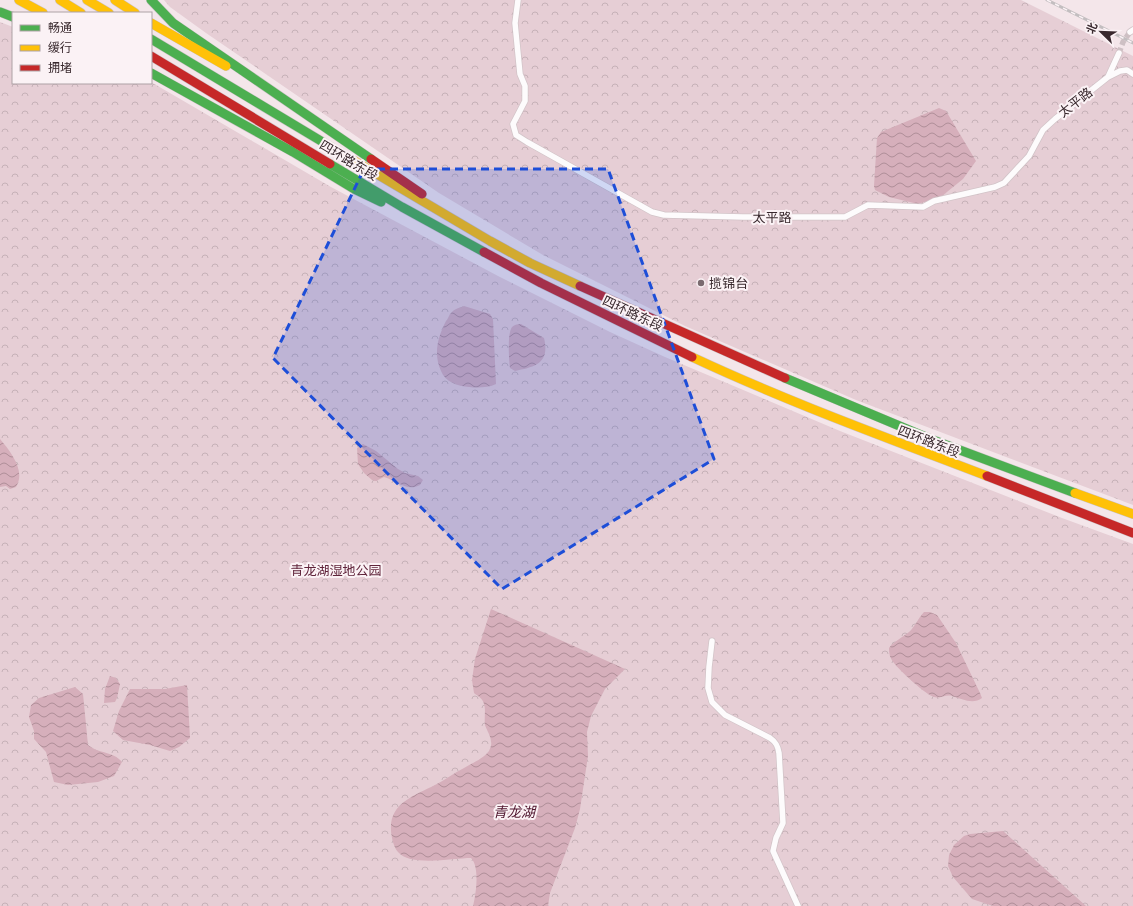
<svg xmlns="http://www.w3.org/2000/svg" width="1133" height="906" font-family="'Exo 2','Noto Sans SC',sans-serif">
	<style>
		.forest { fill: url(#forest-crowns) }
		.water { fill: url(#water-waves) }
		.lines { fill: none; stroke-linecap: round; stroke-linejoin: round }
		.street-tunnel { stroke: #cec0c4; stroke-width: 5.5; stroke-dasharray: 5.5 3; stroke-linecap: butt }
		.street-casing { stroke: #d2c4c8; stroke-width: 7 }
		.fast-casing { stroke: #cbc3c6; stroke-width: 10 }
		.slow-casing { stroke: #cbc3c6; stroke-width: 10 }
		.jam-casing { stroke: #cbc3c6; stroke-width: 10 }
		.street { stroke: #fdfbfc; stroke-width: 5.5 }
		.fast { stroke: #4caf50; stroke-width: 9 }
		.slow { stroke: #ffc107; stroke-width: 9 }
		.jam { stroke: #c62828; stroke-width: 9 }
		.rail-casing { stroke: #c3bec0; stroke-width: 3 }
		.rail { stroke: #fbf2f5; stroke-width: 1.5; stroke-dasharray: 4.5; stroke-linecap: butt }
		.marked { fill: #1d4ed8; fill-opacity: 0.2; stroke: #1d4ed8; stroke-width: 3; stroke-dasharray: 8 5; stroke-linejoin: round }
		.poi-dot { fill: #7a6a6f; stroke: #fbf2f5; stroke-width: 1.5 }
		.labels { text-anchor: middle; dominant-baseline: central; stroke-width: 4; stroke-linejoin: round; paint-order: stroke }
		.street-label { font-size: 13px; fill: #38282d; stroke: #fbf2f5 }
		.poi-label { font-size: 13px; fill: #38282d; stroke: #fbf2f5; text-anchor: start }
		.park-label { font-size: 13px; fill: #60243b; stroke: #fbf2f5 }
		.water-label { font-size: 14px; font-style: italic; fill: #4d122b; stroke: #fbf2f5 }
	</style>
	<defs>
		<pattern id="forest-crowns" width="20" height="18" patternUnits="userSpaceOnUse"><rect width="20" height="18" fill="#e6ced5"/><path d="M2 6a3 3 0 1 1 6 0M12 15a3 3 0 1 1 6 0" fill="none" stroke="#c6b1b7"/></pattern>
		<pattern id="water-waves" width="16" height="10" patternUnits="userSpaceOnUse"><rect width="16" height="10" fill="#d6afbb"/><path d="M0 5q4-4 8 0t8 0" fill="none" stroke="#af8e98"/></pattern>
	</defs>
	<rect width="100%" height="100%" fill="#f4e6ea"/>
	<path class="forest" d="M164,0H1021L1133,56V505L856,400L685,326L543,255L439,193L206,33L170,7Z
		M0,22L13,27V83H151V82L331,187L498,276L610,332L665,357L840,431L1062,518L1133,544V906H0Z"/>
	<path class="water" d="M939,108L946,111L976,161L963,179L942,196L918,204L889,197L875,190L874,186L877,138L881,132Z
		M464,306L490,314L493,319L496,384C488,388 477,388 469,387C458,386 445,382 441,371C433,353 438,337 446,321C448,319 449,315 451,313C454,309 459,308 464,306Z
		M521,324L544,338C550,363 536,367 515,371L510,368C509,360 507,334 512,327C514,325 517,324 521,324Z
		M0,439C11,452 26,471 16,487L10,489L6,486L0,487Z
		M363,444L376,451L398,469L405,473L418,476L423,480L420,485C407,492 397,481 384,477L376,481L372,480L364,473L358,464L357,448Z
		M491,609L625,669L605,689L591,716L587,732L588,756L580,809L575,828L550,893L548,906H473C476,894 480,867 471,858C454,858 410,867 398,852C395,849 393,843 392,838C385,804 412,797 435,785C445,780 454,773 464,768C472,763 483,759 489,751C490,748 492,745 491,742C491,736 487,731 485,725C484,718 486,710 484,704C483,699 478,696 474,693L472,680L475,659Z
		M924,612H930L937,615L956,643L980,693L982,698C973,705 962,699 952,696C946,694 940,699 934,697C926,695 899,670 894,663C890,658 889,654 889,648C894,641 902,638 909,632C915,627 918,618 924,612Z
		M110,676L116,678L120,684L117,698L115,702L104,703L105,689Z
		M187,685L190,738L179,747L170,751L150,745L123,740L113,731L119,711L130,689H165Z
		M75,687L83,694L88,745C99,754 113,751 122,762L114,776L98,782L68,785L54,782L46,752L34,739V731L29,717L31,705L39,698Z
		M1003,831L1086,906H993L972,899L953,877L948,866L949,855L954,845L964,836L970,834Z"/>
	<g class="lines">
		<path class="street-tunnel" d="M1119,53L1123,42L1130,32"/>
		<defs>
			<path id="street" d="M518,0L515,23L520,74L525,86V101L513,124L516,135L527,142L652,212L664,215L743,217H845L868,205L923,207L934,201L995,187L1004,183L1029,156L1043,130L1055,119L1108,77L1120,71L1127,70L1133,74
				M1130,32L1133,30
				M1108,77L1119,53
				M712,641L709,667L708,688L712,702L725,715L770,738C776,742 778,746 779,753L783,823L776,838L773,851L798,906"/>
			<path id="fast" d="M151,0L173,23L371,159
				M0,12L13,17
				M151,39L331,147
				M151,73L293,152L354,189L381,202
				M330,164L402,207L484,252
				M785,378L933,440L1075,493"/>
			<path id="slow" d="M19,0L43,13
				M60,0L81,13
				M87,0L109,13
				M115,0L135,13
				M151,23L226,66
				M331,147L490,241L530,263L580,286
				M692,357C788,402 888,438 987,476
				M1075,493L1133,514"/>
			<path id="jam" d="M151,56L330,164
				M371,159L422,194
				M484,252L541,283L692,357
				M580,286L785,378
				M987,476L1133,533"/>
		</defs>
		<use href="#street" class="street-casing"/>
		<use href="#fast" class="fast-casing"/>
		<use href="#slow" class="slow-casing"/>
		<use href="#jam" class="jam-casing"/>
		<use href="#street" class="street"/>
		<use href="#fast" class="fast"/>
		<use href="#slow" class="slow"/>
		<use href="#jam" class="jam"/>
		<defs>
			<path id="rail" d="M1047,0L1133,43"/>
		</defs>
		<use href="#rail" class="rail-casing"/>
		<use href="#rail" class="rail"/>
	</g>
	<path class="marked" d="M364,169H608L714,459L502,589L273,358Z"/>
	<circle class="poi-dot" cx="701" cy="283" r="4"/>
	<g class="labels">
		<g class="street-label">
			<text transform="translate(1075 102) rotate(-38)">太平路</text>
			<text transform="translate(349 160) rotate(31)">四环路东段</text>
			<text x="772" y="217">太平路</text>
			<text transform="translate(633 313) rotate(25)">四环路东段</text>
			<text transform="translate(929 441) rotate(21)">四环路东段</text>
		</g>
		<g class="poi-label">
			<text x="709" y="283">揽锦台</text>
		</g>
		<g class="park-label">
			<text x="336" y="570">青龙湖湿地公园</text>
		</g>
		<g class="water-label">
			<text x="514" y="811">青龙湖</text>
		</g>
	</g>
	<rect x="12" y="12" width="140" height="72" fill="#fbf2f5" stroke="#ada1a5"/>
	<rect x="20" y="25" width="20" height="6" fill="#4caf50" stroke="#ada1a5"/>
	<text x="48" y="32" font-size="12" fill="#38282d">畅通</text>
	<rect x="20" y="45" width="20" height="6" fill="#ffc107" stroke="#ada1a5"/>
	<text x="48" y="52" font-size="12" fill="#38282d">缓行</text>
	<rect x="20" y="65" width="20" height="6" fill="#c62828" stroke="#ada1a5"/>
	<text x="48" y="72" font-size="12" fill="#38282d">拥堵</text>
	<g transform="translate(1101 32) rotate(293)" stroke="#fbf2f5" stroke-width="3" paint-order="stroke">
	<path d="M0-3L7 15L0 10L-7 15Z" fill="#38282d"/>
	<text y="-6" font-size="11" font-weight="bold" text-anchor="middle" fill="#38282d">北</text>
	</g>
</svg>
